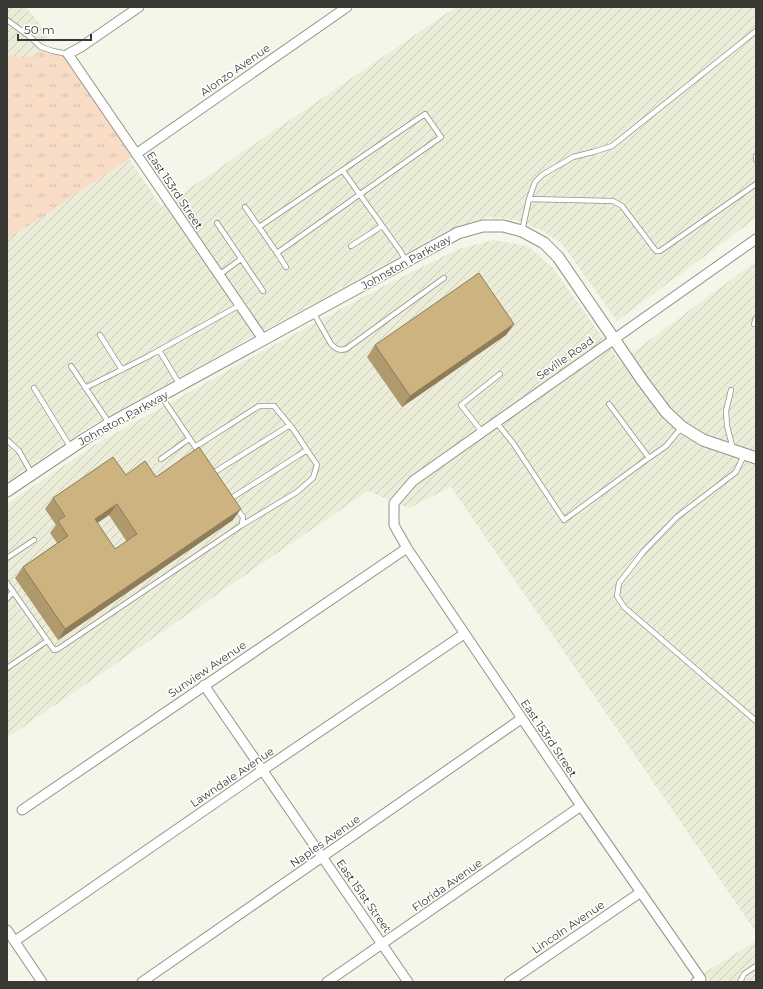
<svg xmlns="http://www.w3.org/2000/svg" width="763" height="989" font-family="Montserrat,sans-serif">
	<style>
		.industrial { fill: url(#industrial-furrows) }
		.grass { fill: url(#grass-tufts) }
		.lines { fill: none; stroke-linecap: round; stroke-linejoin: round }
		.service-casing { stroke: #939488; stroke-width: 6 }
		.minor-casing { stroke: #939488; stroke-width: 11 }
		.tertiary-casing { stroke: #939488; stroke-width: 13 }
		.service { stroke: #fff; stroke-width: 4.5 }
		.minor { stroke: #fff; stroke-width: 9 }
		.tertiary { stroke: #fff; stroke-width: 11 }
		.wall { fill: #af9a6e; fill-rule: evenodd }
		.shaded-wall { fill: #8f7d5a }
		.building { fill: #ccb380; stroke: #8f7d5a; fill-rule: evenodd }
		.labels { text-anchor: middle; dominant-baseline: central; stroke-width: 3; stroke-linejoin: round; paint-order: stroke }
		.street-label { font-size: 11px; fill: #393934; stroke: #fff }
	</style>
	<defs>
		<pattern id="industrial-furrows" width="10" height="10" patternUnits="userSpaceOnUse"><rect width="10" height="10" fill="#ebedd8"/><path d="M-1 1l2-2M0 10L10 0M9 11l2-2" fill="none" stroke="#caccba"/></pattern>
		<pattern id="grass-tufts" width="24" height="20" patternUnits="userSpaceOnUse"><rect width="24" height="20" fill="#f8dcc6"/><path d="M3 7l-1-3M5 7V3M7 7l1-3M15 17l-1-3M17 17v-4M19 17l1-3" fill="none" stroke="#d5beab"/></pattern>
	</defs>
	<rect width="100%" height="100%" fill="#f5f6e9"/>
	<path class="industrial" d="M7,7H26L49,36L35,58L7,57Z
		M456,7H756V218L617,321L562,244L541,230L516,220L489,217L446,231L87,428L7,482V239L128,158L162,207Z
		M493,240L528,246L553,268L620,362L756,261V932L451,487L409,508L368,491L7,738V504L96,444L268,348L384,286L456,250Z
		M756,941V982H710L704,973Z"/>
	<path class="grass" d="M41,47L68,54L136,154L7,240V57H35Z"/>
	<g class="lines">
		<defs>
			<path id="service" d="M7,20L29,36L41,47L53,51L68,54
				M756,156V160
				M343,171L401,252L406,262
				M529,199L613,201L622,206L656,251H660L756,184
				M245,207L259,227
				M217,223L263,291
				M522,231L529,199L535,182L542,175L573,157L593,152L612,146L756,31
				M351,246L382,226
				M277,253L259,227L425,114L441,137L277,253L286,267
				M219,275L241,259
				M313,312L331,344C336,349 339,351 346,349L444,278
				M754,324L756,318
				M100,335L122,370
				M159,350L180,385
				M71,366L109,423
				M34,388L71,448
				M85,388L147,357L240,305
				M731,390L726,411L727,426L733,449
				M161,396L200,454
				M609,404L649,458L666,446L682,427
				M496,422L513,443L564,520L650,457
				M482,432L461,405L500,374
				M7,440L19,451L32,474
				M195,447L259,406H274L293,429L317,465L313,478L297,492L242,525
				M744,455L736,472L677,517L644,551L619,583L617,596L624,607L756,721
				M161,459L189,439
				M213,473L290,425
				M230,499L307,450
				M7,558L34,540
				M7,583L54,650L58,649L242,525L243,517L236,508
				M7,599L13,591
				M7,668L47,641
				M740,982L744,974L756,966"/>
			<path id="minor" d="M139,7L81,47L68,54L263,339
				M136,154L347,7
				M204,685L408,982
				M22,810L407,548
				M7,930L42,982
				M15,941L257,774L464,634
				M142,982L521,719
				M327,982L581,806
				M509,982L641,892
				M696,982L701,979L581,806L407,548L394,525V503L413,481L756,239"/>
			<path id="tertiary" d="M7,491L83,440L109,424L458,233L483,226H503L522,231L544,243L558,257L642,380L666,412L682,427L703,440L756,458"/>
		</defs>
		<use href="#service" class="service-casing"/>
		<use href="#minor" class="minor-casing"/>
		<use href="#tertiary" class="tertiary-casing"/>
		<use href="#service" class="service"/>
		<use href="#minor" class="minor"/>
		<use href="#tertiary" class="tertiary"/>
	</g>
	<path class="wall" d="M514,324L506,335L402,407L367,357L375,345Z
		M126,475L156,477L233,520L58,640L15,578L23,567L57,543L50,533L56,525L45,509L53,498ZM109,515L127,542L115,549L97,523Z"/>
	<path class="shaded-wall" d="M514,324L506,335L402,407L410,396Z
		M117,504L109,515L87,530L95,519Z
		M241,509L233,520L58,640L65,629Z"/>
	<path class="building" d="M479,273L514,324L410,396L375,345Z
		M199,447L241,509L65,629L23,567L68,536L58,521L65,516L53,498L113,457L126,475L145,461L156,477ZM117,504L137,534L115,549L95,519Z"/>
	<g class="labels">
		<g class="street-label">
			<text transform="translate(235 70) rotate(-35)">Alonzo Avenue</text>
			<text transform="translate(175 190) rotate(56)">East 153rd Street</text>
			<text transform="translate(406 262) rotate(-29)">Johnston Parkway</text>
			<text transform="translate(565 358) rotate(-35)">Seville Road</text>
			<text transform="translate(123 418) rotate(-29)">Johnston Parkway</text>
			<text transform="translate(207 669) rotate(-34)">Sunview Avenue</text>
			<text transform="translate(549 738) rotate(56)">East 153rd Street</text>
			<text transform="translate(232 777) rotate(-34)">Lawndale Avenue</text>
			<text transform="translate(325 841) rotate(-35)">Naples Avenue</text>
			<text transform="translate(447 885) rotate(-35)">Florida Avenue</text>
			<text transform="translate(364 896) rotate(55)">East 151st Street</text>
			<text transform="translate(568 927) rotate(-34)">Lincoln Avenue</text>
		</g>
	</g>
	<rect width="763" height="989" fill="none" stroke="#393934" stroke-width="16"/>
	<path d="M18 34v6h73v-6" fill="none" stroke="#393934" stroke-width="2"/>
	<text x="24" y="34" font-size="12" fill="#393934" stroke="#ffffff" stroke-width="3" paint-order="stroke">50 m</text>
</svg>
